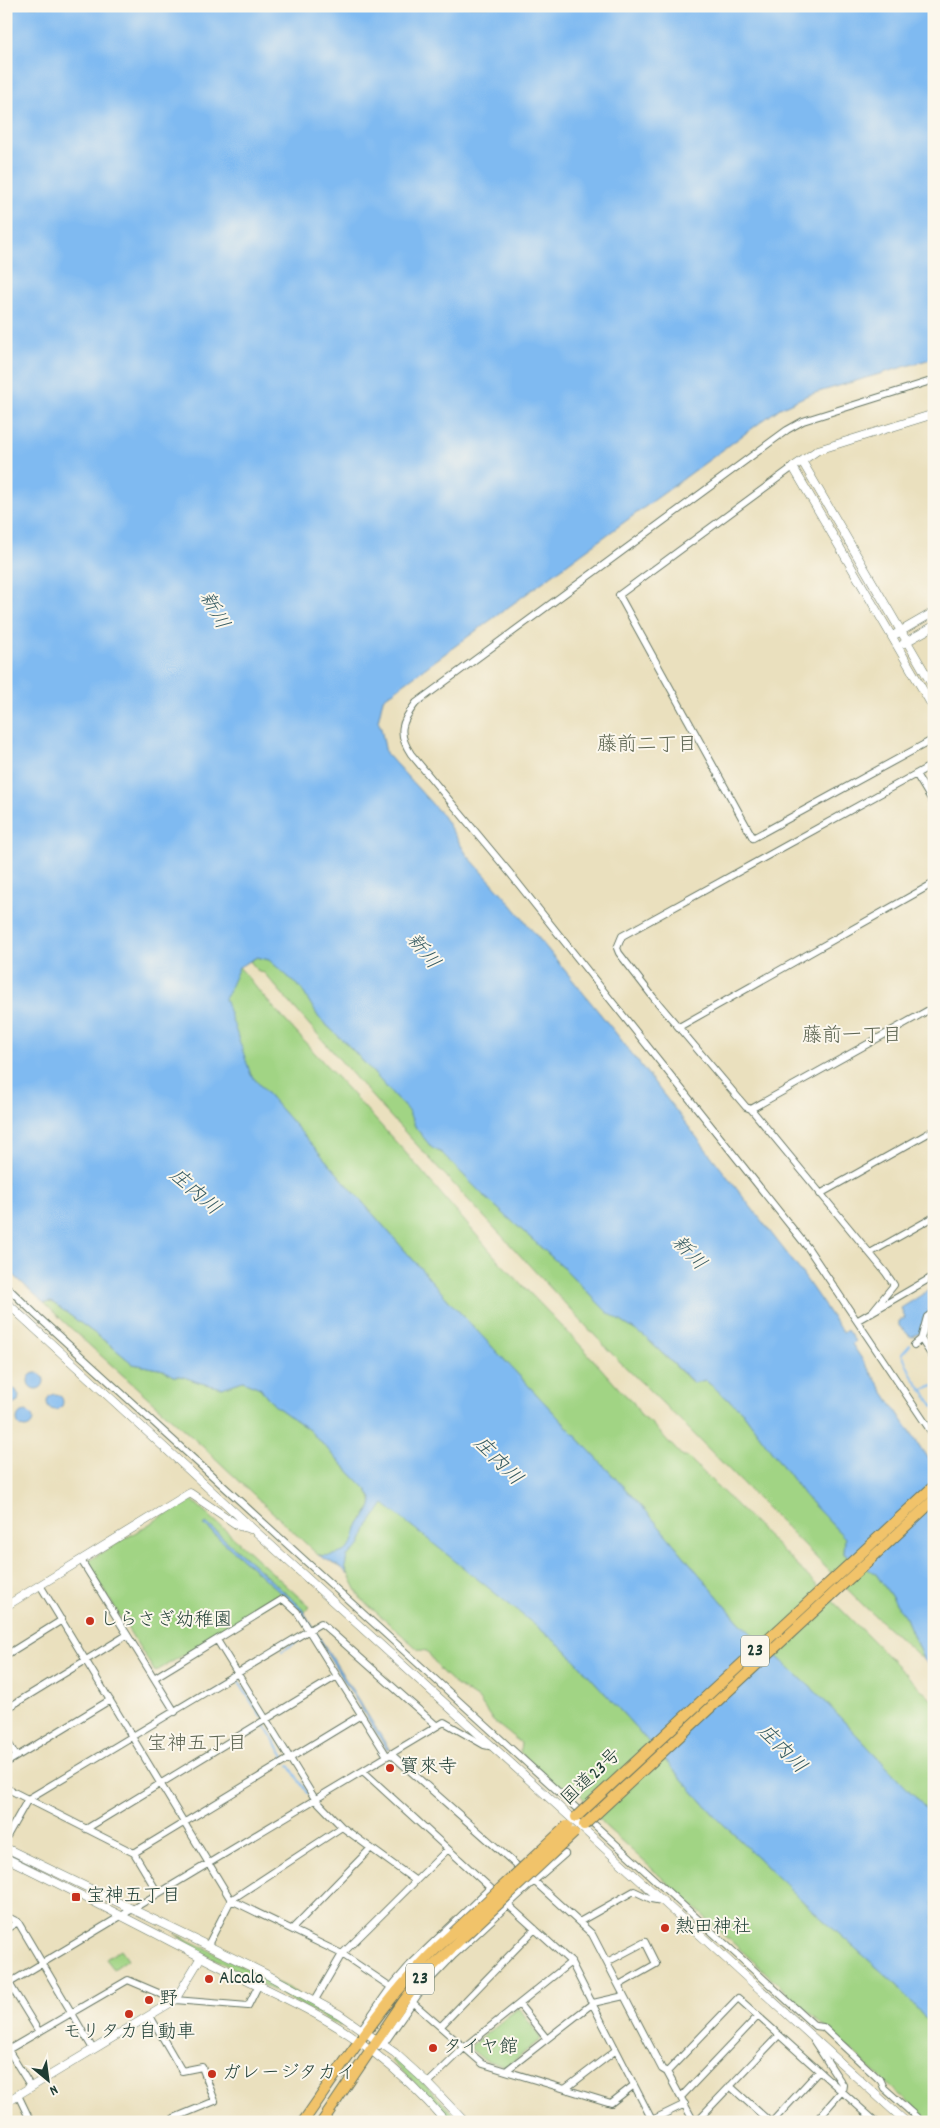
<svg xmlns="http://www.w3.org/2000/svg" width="940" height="2128" font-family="Dekko,'Klee One',sans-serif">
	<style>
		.green { fill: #a1d484; stroke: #60885c }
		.water { fill: #7fbaf1; stroke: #4f7c92 }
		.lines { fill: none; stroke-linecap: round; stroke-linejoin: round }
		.stream { stroke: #7fbaf1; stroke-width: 2 }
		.minor-casing { stroke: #667664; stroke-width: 8 }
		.tertiary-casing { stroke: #667664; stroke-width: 9 }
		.trunk-casing { stroke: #667664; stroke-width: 12 }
		.minor { stroke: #fff; stroke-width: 6 }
		.tertiary { stroke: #fff; stroke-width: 8 }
		.trunk { stroke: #f1c36a; stroke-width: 10 }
		.trunk-bridge-casing { stroke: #667664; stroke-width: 12; stroke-linecap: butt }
		.trunk-bridge { stroke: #f1c36a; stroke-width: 10 }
		.poi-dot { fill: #c8321e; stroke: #fbf7ec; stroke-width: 2 }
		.labels { text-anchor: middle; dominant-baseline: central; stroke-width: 4; stroke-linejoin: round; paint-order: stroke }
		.shield { fill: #fbf7ec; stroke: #61756b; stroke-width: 1 }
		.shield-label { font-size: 18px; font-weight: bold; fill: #1f3d34 }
		.poi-label { font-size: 19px; fill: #1f3d34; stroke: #fbf7ec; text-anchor: start }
		.street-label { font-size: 19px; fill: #1f3d34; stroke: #fbf7ec }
		.water-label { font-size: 20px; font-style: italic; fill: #375c63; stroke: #fbf7ec }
		.neighbourhood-label { font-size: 20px; fill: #5f6754; stroke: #fbf7ec }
	</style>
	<rect width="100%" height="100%" fill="#fbf7ec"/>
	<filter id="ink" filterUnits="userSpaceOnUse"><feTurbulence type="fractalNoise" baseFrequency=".02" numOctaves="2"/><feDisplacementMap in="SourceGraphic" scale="10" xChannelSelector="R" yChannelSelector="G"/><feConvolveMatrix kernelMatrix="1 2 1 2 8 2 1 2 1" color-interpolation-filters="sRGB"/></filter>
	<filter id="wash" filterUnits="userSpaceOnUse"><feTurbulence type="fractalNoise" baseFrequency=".0096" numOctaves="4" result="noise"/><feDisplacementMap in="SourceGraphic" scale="20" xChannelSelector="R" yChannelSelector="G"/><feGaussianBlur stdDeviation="1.12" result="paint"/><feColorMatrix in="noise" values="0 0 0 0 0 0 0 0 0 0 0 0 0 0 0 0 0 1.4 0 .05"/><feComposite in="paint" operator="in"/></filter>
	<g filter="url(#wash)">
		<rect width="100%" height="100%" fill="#eae0be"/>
		<path class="green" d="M6,683L263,996L405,1152L498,1260L582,1347L621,1391L633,1402L641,1416L651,1423L683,1457H688L934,1702V1817L818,1694L739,1622L647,1512L450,1302L251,1075Z
			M257,957L269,960L301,988L319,1018L351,1048L408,1111L416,1128L432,1148L442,1152L483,1195L565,1269L607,1312L644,1336L693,1383L705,1380L742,1411L804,1495L845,1538L844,1554L876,1574L906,1618L923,1659L863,1605L681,1421L614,1356L375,1100L264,973L257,970L250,961Z
			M52,1302L109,1344L133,1364L164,1370L173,1376H181L201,1383L222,1388L243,1381L260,1388L274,1405L309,1430L367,1490C377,1507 368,1511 359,1524C355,1530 356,1537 353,1543C346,1555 330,1557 318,1555L201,1445L88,1344L44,1303Z
			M191,1499L310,1607L304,1612L300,1606L206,1523L204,1525L283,1595L155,1672L88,1565V1561Z
			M384,1503L566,1650L717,1818L811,1909L898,1986L934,2029V2122H931L893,2089L603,1824L579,1793L562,1790L520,1752L521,1743L493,1721L478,1699L455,1684L441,1671L427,1651L419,1650L361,1599L345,1567L347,1556L360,1546L368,1526Z
			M176,1934L290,1989L342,2022L340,2026L196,1949Z
			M121,1949L128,1959L114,1969L106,1959Z
			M517,2009H520L541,2039L506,2067L483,2059L471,2049V2046Z
			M394,2057L434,2093L460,2122H451L434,2101L391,2061Z"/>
		<path class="water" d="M6,6H934V358L808,395L780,408L383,699L378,721L381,728L386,753L443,816L467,855L506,898L615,1032L799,1269L843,1333L847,1330L855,1341L852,1344L934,1468V1669L923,1659L906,1618L876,1574L844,1554L845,1538L804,1495L742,1411L705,1380L694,1383L644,1336L607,1312L565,1269L483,1195L442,1153L432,1148L416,1128L408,1111L351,1048L319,1018L301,988L269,960L257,957L239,967L225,999L251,1075L450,1302L647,1512L739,1622L818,1694L934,1817V2029L898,1986L811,1909L717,1818L566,1650L384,1504L368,1526L360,1546L347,1556L345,1567L348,1575L342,1568L318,1555C329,1557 347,1555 353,1542C356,1536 355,1529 360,1523C366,1515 372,1510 372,1499L367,1490L309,1430L274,1405L260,1388L243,1381L222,1388L201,1383L181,1376H173L164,1370L133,1364L109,1344L52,1302L44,1303L6,1268Z
			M934,1287V1309L925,1315L920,1333L911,1337L899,1326V1321L905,1318L901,1308Z
			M28 1381a8 8 0 1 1 16 0a8 8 0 1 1-16 0Z
			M10,1388L16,1390L19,1396L18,1402L12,1405L6,1404V1390Z
			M47 1402a8 8 0 1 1 16 0a8 8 0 1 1-16 0Z
			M17 1420a8 8 0 1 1 16 0a8 8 0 1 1-16 0Z
			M206,1523L300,1606L389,1749L387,1750L300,1610L204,1525Z"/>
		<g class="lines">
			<path class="stream" d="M910,1345L902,1354L912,1376L934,1407
				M923,1390L934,1386
				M282,1651L305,1637
				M209,1696L237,1679L261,1717
				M264,1724L284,1757
				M289,1765L307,1793"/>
		</g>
	</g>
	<g filter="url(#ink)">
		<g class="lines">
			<defs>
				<path id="minor" d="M934,380L803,421L787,430L416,703C401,722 397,733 411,754L509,872L808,1248L934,1436
					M793,467L619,595L753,838L934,739
					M916,774L934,804
					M679,1027L934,883
					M751,1109L934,1007
					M820,1194L934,1130
					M870,1253L934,1217
					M6,1286L36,1315L815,2026L823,2027L881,2081L884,2088L922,2122
					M872,1312L894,1285L886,1273L751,1109L746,1107L653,997L619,953L617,948L622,936L934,764
					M858,1320L934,1276
					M921,1339L934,1359
					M914,1345L921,1339L927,1317L934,1312
					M81,1560L175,1712
					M40,1585L231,1900L342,1954L391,1987
					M217,1640L315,1799L342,1827L416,1881
					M6,1655L62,1620
					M154,1678L283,1599L297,1612L387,1756
					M6,1709L127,1635
					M6,1739L16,1756
					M391,1754L523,1871
					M6,1763L110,1700
					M363,1771L498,1895
					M6,1788L134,1853L158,1893
					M86,1829L337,1676
					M6,1838L28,1799L321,1623L437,1726
					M134,1853L361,1715
					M532,1879L534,1881L565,1854
					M505,1902L571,1962L652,2120L685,2104
					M6,1916L18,1922L93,2049
					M579,1922L634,1891L651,1899L662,1901
					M6,1929L18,1922
					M292,1929L371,1848
					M208,1945L231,1900L342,1827
					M607,1962L645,1942L656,1964L619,1985
					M9,1983L39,2032
					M6,1985L444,1722L484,1745L494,1747
					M315,2000L342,1954L447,1850
					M412,2002L483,2064L565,2089L616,2050
					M519,2004L547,2039
					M150,2016L182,2071L202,2067L215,2101L174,2118L175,2122
					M441,2026L535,1929
					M361,2034L362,2028L391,1987L409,1966L490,1888
					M814,2041L843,2085L842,2091L815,2122
					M379,2047L383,2045L424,1986L454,1955L534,1881L592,1934L662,2069L667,2072L694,2122
					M7,2048L31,2087
					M6,2051L128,1980L175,2000L248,2006L258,1986
					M507,2070L593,2003L624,1996
					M667,2072L738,1998L876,2122
					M428,2083L465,2047L571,1962
					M730,2086L770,2122
					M565,2089L611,2103L634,2085
					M18,2095L31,2122
					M681,2097L758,2016
					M696,2122L779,2035
					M772,2122L819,2071"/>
				<path id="tertiary" d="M934,414L818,450L793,467L934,709
					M802,461L934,688
					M896,634L934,612
					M904,643L934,626
					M6,1302L253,1529L906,2122
					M6,1606L190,1493L239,1526L250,1529
					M6,1848L264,1973L339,2014L395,2053L428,2083L465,2122
					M6,1858C72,1890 137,1924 203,1958C259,1987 322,2011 372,2051C399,2072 424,2096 446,2122
					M6,2102L175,2000L201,1957"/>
				<path id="trunk" d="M303,2122C349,2056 393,1986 453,1933
					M322,2122L403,2002L422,1977L461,1939"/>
			</defs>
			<use href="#minor" class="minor-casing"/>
			<use href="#tertiary" class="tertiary-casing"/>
			<use href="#trunk" class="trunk-casing"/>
			<use href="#minor" class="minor"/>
			<use href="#tertiary" class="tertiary"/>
			<use href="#trunk" class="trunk"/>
			<defs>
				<path id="trunk-bridge" d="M576,1817L934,1486
					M584,1825L934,1500
					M453,1933L567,1826
					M461,1939L574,1833"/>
			</defs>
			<use href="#trunk-bridge" class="trunk-bridge-casing"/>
			<use href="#trunk-bridge" class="trunk-bridge"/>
		</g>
	</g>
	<g class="poi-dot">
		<circle cx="90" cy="1621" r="5"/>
		<circle cx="390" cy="1768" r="5"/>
		<rect x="71" y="1892" width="10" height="10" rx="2.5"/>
		<circle cx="665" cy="1928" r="5"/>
		<circle cx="209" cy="1979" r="5"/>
		<circle cx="149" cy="2000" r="5"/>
		<circle cx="129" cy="2014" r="5"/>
		<circle cx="433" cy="2048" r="5"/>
		<circle cx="212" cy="2074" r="5"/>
	</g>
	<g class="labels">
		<g class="shield">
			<rect x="741" y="1635.5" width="28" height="31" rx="4"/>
			<rect x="406" y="1963.5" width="28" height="31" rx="4"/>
		</g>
		<g class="shield-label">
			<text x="755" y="1651">23</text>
			<text x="420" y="1979">23</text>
		</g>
		<g class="poi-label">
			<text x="100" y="1621">しらさぎ幼稚園</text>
			<text x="400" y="1768">寳來寺</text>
			<text x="86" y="1897">宝神五丁目</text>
			<text x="675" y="1928">熱田神社</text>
			<text x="219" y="1979">Alcala</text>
			<text x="159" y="2000">野</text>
			<text x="129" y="2033" text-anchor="middle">モリタカ自動車</text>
			<text x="443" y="2048">タイヤ館</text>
			<text x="222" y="2074">ガレージタカイ</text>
		</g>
		<g class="street-label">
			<text transform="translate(592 1778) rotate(-43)">国道23号</text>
		</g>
		<g class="water-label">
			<text transform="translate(213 611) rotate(61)">新川</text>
			<text transform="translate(422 952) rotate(51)">新川</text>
			<text transform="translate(194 1193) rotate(41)">庄内川</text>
			<text transform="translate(688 1254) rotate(46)">新川</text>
			<text transform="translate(497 1462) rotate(45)">庄内川</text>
			<text transform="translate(781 1750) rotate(45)">庄内川</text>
		</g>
		<g class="neighbourhood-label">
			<text x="647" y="746">藤前二丁目</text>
			<text x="852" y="1037">藤前一丁目</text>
			<text x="197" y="1745">宝神五丁目</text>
		</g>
	</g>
	<rect width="940" height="2128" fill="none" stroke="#fbf7ec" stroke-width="25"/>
	<g transform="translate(48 2080) rotate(151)" stroke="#fbf7ec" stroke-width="4" paint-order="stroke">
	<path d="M0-4L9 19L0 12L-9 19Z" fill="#1f3d34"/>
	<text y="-8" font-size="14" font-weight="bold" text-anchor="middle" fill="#1f3d34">N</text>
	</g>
</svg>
